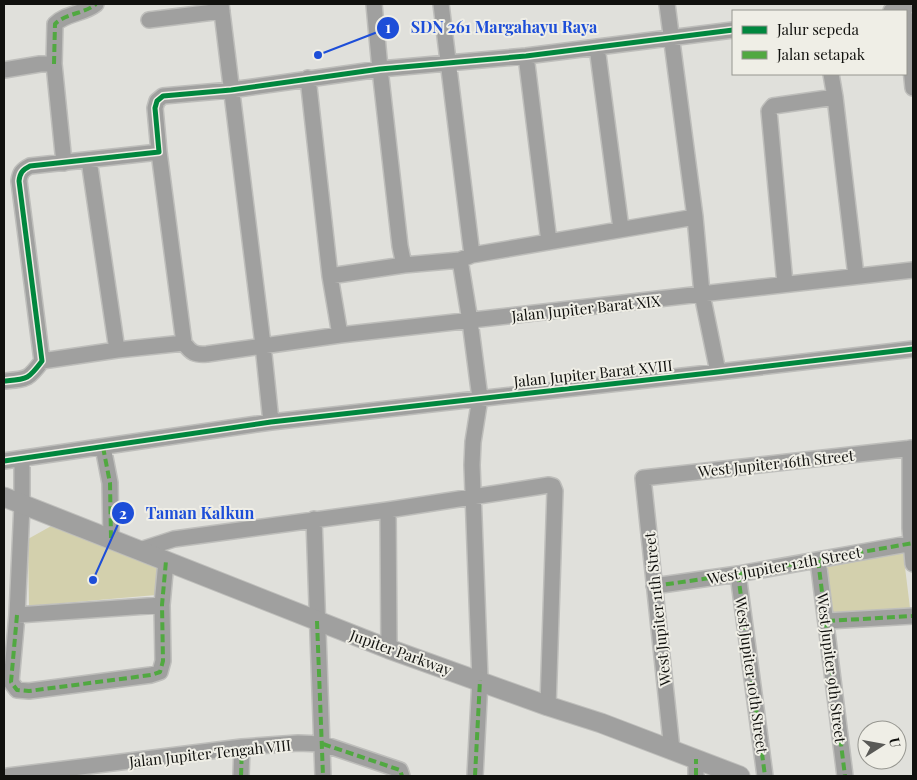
<svg xmlns="http://www.w3.org/2000/svg" width="917" height="780" font-family="'Playfair Display',serif">
	<style>
		.green { fill: #d3d0ad }
		.lines { fill: none; stroke-linecap: round; stroke-linejoin: round }
		.minor-casing { stroke: #bebebb; stroke-width: 18 }
		.tertiary-casing { stroke: #bebebb; stroke-width: 21 }
		.minor { stroke: #a0a09f; stroke-width: 15 }
		.tertiary { stroke: #a0a09f; stroke-width: 19 }
		.quiet { stroke: #51a841; stroke-width: 4; stroke-dasharray: 8 4; stroke-linecap: butt }
		.cycleway-casing { stroke: #efeee6; stroke-width: 8 }
		.cycleway { stroke: #00873e; stroke-width: 5 }
		.labels { text-anchor: middle; dominant-baseline: central; stroke-width: 4; stroke-linejoin: round; paint-order: stroke }
		.street-label { font-size: 15px; fill: #11110e; stroke: #efeee6 }
		.leader { fill: none; stroke: #1d4ed8; stroke-width: 2 }
		.callout-dot { fill: #1d4ed8; stroke: #efeee6; stroke-width: 2 }
		.mark-label { font-size: 15px; text-anchor: middle; font-weight: bold; fill: #fff }
		.callout-label { font-size: 16px; text-anchor: middle; font-weight: bold; fill: #1d4ed8; stroke: #efeee6; stroke-width: 4; stroke-linejoin: round; paint-order: stroke }
	</style>
	<rect width="100%" height="100%" fill="#e0e0db"/>
	<path class="green" d="M53,525L158,564L156,595L29,606L28,539Z
		M903,551L910,608L831,616L824,565Z"/>
	<g class="lines">
		<defs>
			<path id="minor" d="M221,4L263,345L271,422
				M374,4L380,69L400,246L404,265L460,260L472,255L695,217
				M441,4L472,255
				M667,4L695,217L702,294L718,372
				M891,11L905,9
				M906,18L913,88
				M149,20L222,11
				M597,47L621,229
				M526,56L549,242
				M54,64L55,24C66,13 84,14 96,4
				M4,70L40,64H54L64,163
				M831,74L835,97
				M308,78L330,276L340,335
				M159,152L184,343
				M89,160L117,350
				M460,260L470,321L480,398L473,442L472,465L480,680L475,776
				M330,276L404,265
				M785,284L769,111L773,106L835,97L856,276
				M42,361L117,350L184,343C191,353 195,355 207,354L340,335L913,270
				M4,381C27,379 28,380 42,361L19,181C20,173 22,170 30,166L159,152L155,108L157,101L163,96L231,90L380,69L526,56L733,30
				M103,447L110,483L111,538
				M910,448V528L913,564
				M22,459V505L17,615L162,605
				M4,461L271,422L718,372L913,349
				M388,510L389,649
				M314,519L323,776
				M140,550L174,539L388,510L549,485L553,486L555,491L548,706
				M818,560L845,776
				M738,574L765,776
				M654,586L738,574L913,543
				M17,615L11,682L17,690L29,691L151,675L160,672L163,661L162,605L166,561
				M827,621L913,616
				M672,750L643,478L913,448
				M8,776L242,747L298,743L323,744L400,770L402,776
				M241,776L242,747
				M696,776V759"/>
			<path id="tertiary" d="M4,497L389,649L548,706L601,723L740,776"/>
		</defs>
		<use href="#minor" class="minor-casing"/>
		<use href="#tertiary" class="tertiary-casing"/>
		<use href="#minor" class="minor"/>
		<use href="#tertiary" class="tertiary"/>
		<path class="quiet" d="M54,64L55,24C66,13 84,14 96,4
			M103,447L110,483L111,538
			M818,560L845,776
			M738,574L765,776
			M654,586L738,574L913,543
			M17,615L11,682L17,690L29,691L151,675L160,672L163,661L162,605L166,561
			M317,621L323,776
			M827,621L913,616
			M323,744L400,770L402,776
			M241,776L242,747
			M475,776L480,680
			M696,776V759"/>
		<defs>
			<path id="cycleway" d="M4,381C27,379 28,380 42,361L19,181C20,173 22,170 30,166L159,152L155,108L157,101L163,96L231,90L380,69L526,56L733,30
				M4,461L271,422L718,372L913,349"/>
		</defs>
		<use href="#cycleway" class="cycleway-casing"/>
		<use href="#cycleway" class="cycleway"/>
	</g>
	<g class="labels">
		<g class="street-label">
			<text transform="translate(586 308) rotate(-6)">Jalan Jupiter Barat XIX</text>
			<text transform="translate(593 373) rotate(-6)">Jalan Jupiter Barat XVIII</text>
			<text transform="translate(776 463) rotate(-6)">West Jupiter 16th Street</text>
			<text transform="translate(784 565) rotate(-10)">West Jupiter 12th Street</text>
			<text transform="translate(657 609) rotate(-96)">West Jupiter 11th Street</text>
			<text transform="translate(401 652) rotate(20)">Jupiter Parkway</text>
			<text transform="translate(832 668) rotate(83)">West Jupiter 9th Street</text>
			<text transform="translate(752 675) rotate(82)">West Jupiter 10th Street</text>
			<text transform="translate(210 753) rotate(-6)">Jalan Jupiter Tengah VIII</text>
		</g>
	</g>
	<path class="leader" d="M318 55L388 28M93 580L123 513"/>
	<g class="callout-dot">
		<circle cx="318" cy="55" r="5"/>
		<circle cx="93" cy="580" r="5"/>
		<circle cx="388" cy="28" r="12"/>
		<circle cx="123" cy="513" r="12"/>
	</g>
	<g class="mark-label">
		<text x="388" y="33">1</text>
		<text x="123" y="519">2</text>
	</g>
	<g class="callout-label">
		<text x="504" y="33">SDN 261 Margahayu Raya</text>
		<text x="200" y="519">Taman Kalkun</text>
	</g>
	<rect width="917" height="780" fill="none" stroke="#11110e" stroke-width="10"/>
	<rect x="732" y="10" width="175" height="65" fill="#efeee6" stroke="#969690"/>
	<rect x="742" y="26" width="25" height="8" fill="#00873e" stroke="#969690"/>
	<text x="777" y="35" font-size="15" fill="#11110e">Jalur sepeda</text>
	<rect x="742" y="51" width="25" height="8" fill="#51a841" stroke="#969690"/>
	<text x="777" y="60" font-size="15" fill="#11110e">Jalan setapak</text>
	<g transform="translate(882 745) rotate(79)"><circle r="24" fill="#efeee6" stroke="#969690"/>
	<path d="M0-4L9 19L0 12L-9 19Z" fill="#595956"/>
	<text y="-8" font-size="14" font-weight="bold" text-anchor="middle" fill="#11110e">U</text>
	</g>
</svg>
